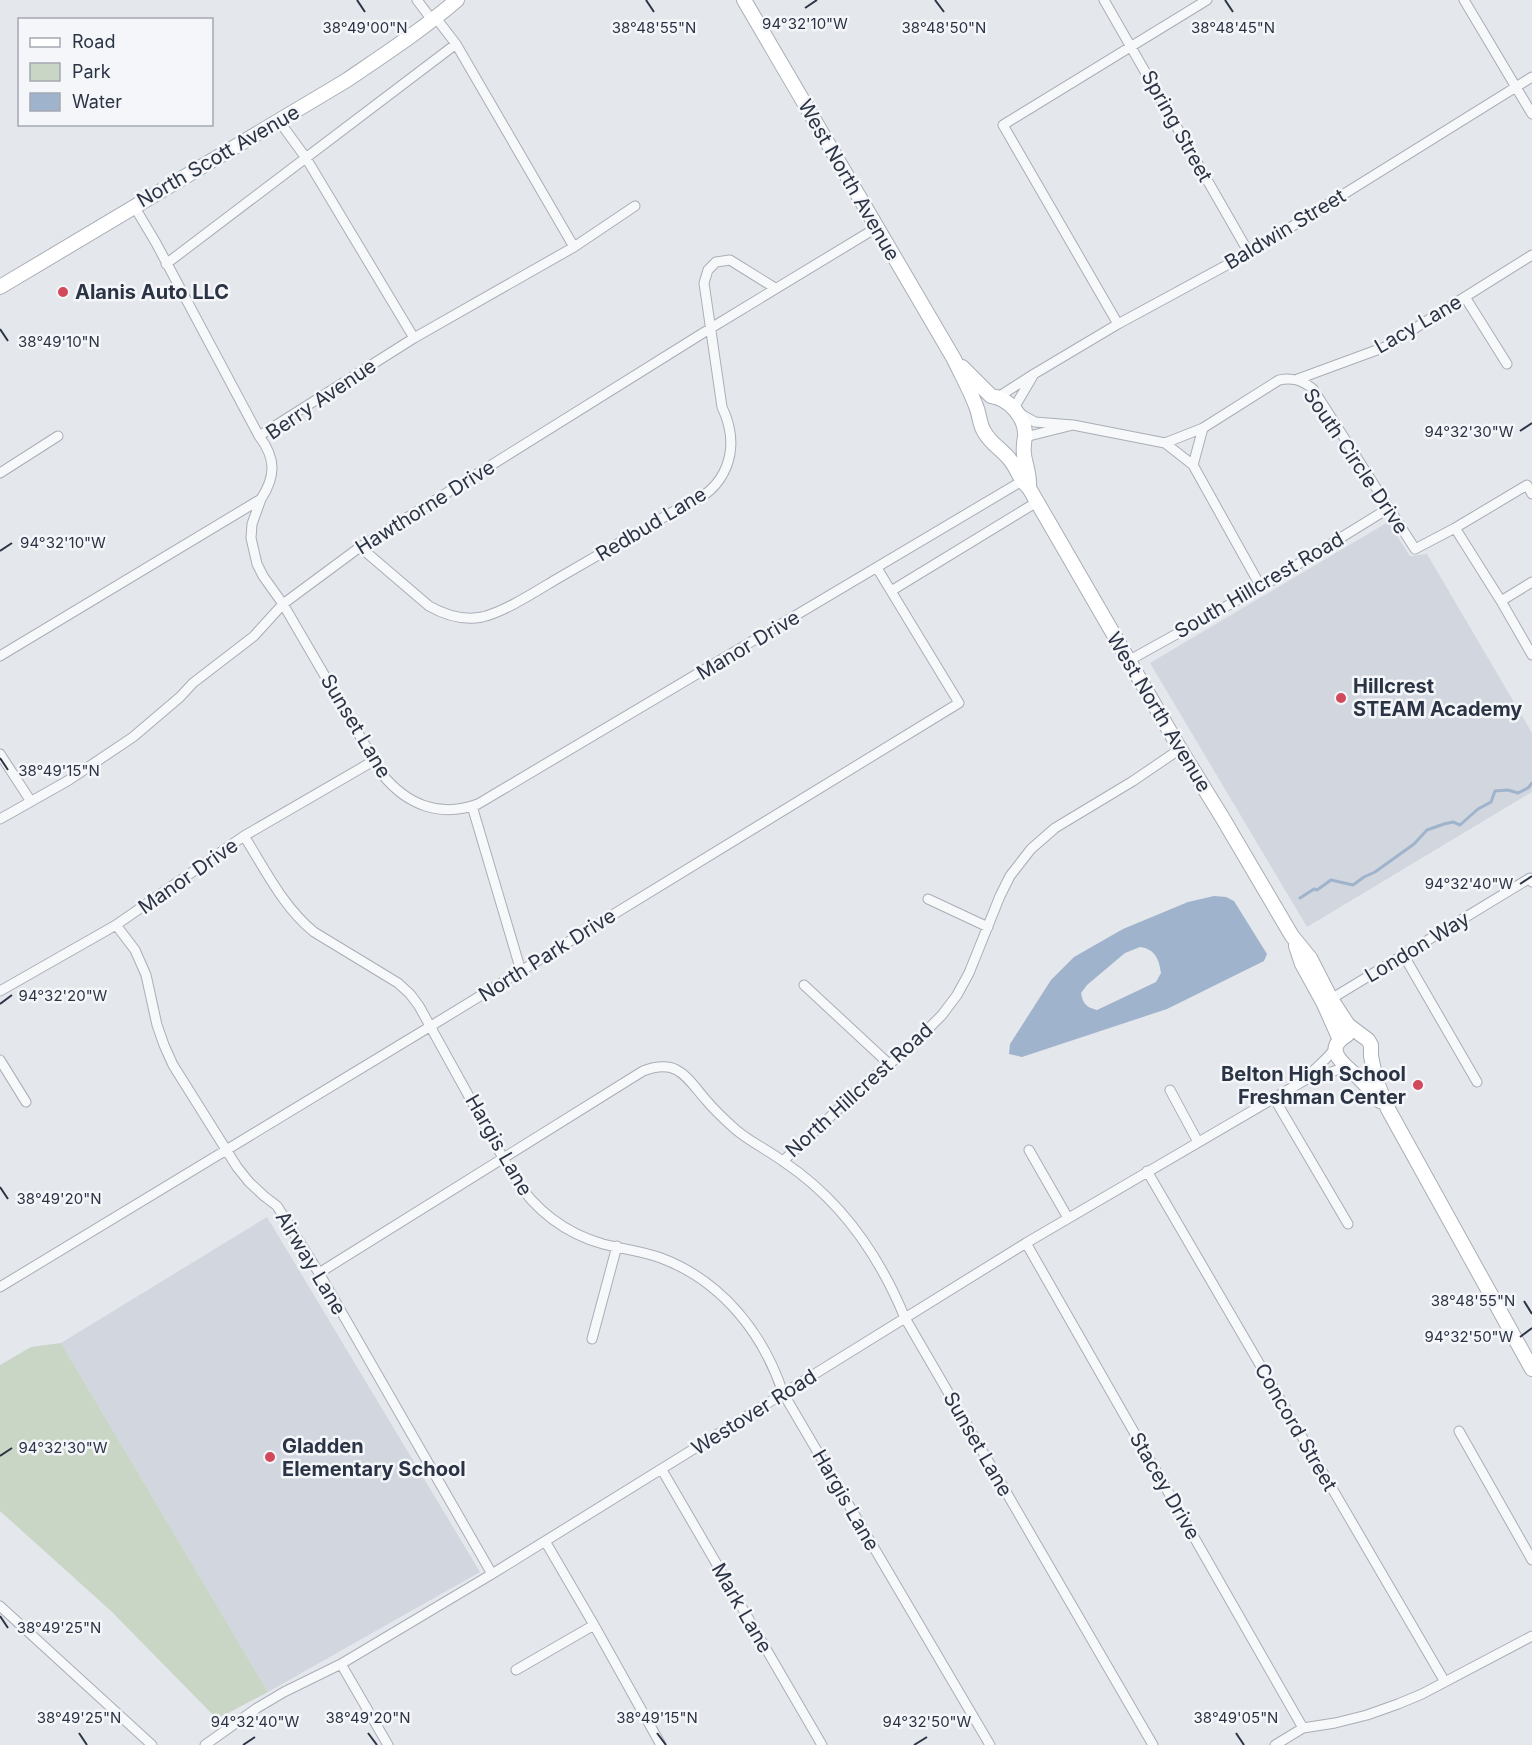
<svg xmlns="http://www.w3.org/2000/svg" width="1532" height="1745" font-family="Inter,sans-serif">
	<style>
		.built { fill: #d2d6de }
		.green { fill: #c9d6c5 }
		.water { fill: #9fb4cc; fill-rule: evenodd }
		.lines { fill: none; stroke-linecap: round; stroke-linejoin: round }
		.stream { stroke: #9fb4cc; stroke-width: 3 }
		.street-casing { stroke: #a9aeb7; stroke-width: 11 }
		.secondary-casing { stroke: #a9aeb7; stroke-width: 16 }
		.street { stroke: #f7f8fa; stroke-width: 9 }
		.secondary { stroke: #fff; stroke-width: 14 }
		.ticks { fill: none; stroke: #2b3445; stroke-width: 2 }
		.poi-dot { fill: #d1495b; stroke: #f4f6f9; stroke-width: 2 }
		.labels { text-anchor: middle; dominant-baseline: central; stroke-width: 5; stroke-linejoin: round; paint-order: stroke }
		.street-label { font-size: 20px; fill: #2b3445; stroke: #f4f6f9 }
		.poi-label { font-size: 20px; font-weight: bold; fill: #2b3445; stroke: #f4f6f9; text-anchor: start }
		.ticks-label { font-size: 15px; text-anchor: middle; fill: #2b3445; stroke: #f4f6f9; stroke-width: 5; stroke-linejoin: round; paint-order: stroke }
	</style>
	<rect width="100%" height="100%" fill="#e4e7ec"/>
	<path class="built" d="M1388,522L1410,556L1427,554L1532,733V792L1307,927L1150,663Z
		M267,1217L480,1572L268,1692L61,1343Z"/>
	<path class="green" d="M61,1343L268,1692L217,1719L111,1611L0,1511V1365L31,1347Z"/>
	<path class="water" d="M1214,896L1226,897L1234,901L1267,954L1264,961L1167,1009L1022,1057L1009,1054L1010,1044L1051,980L1074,957L1123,929L1188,902ZM1140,947C1155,949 1159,959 1161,973L1156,982L1097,1010C1086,1007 1083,1004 1081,993L1087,985L1125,953Z"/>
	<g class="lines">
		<path class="stream" d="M1300,898L1314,889L1317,890L1331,880L1353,885L1364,877L1375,872L1414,844L1427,830L1444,824L1453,822L1460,825L1478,809L1491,802L1495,791L1508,790L1518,793L1528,788L1532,783"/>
		<defs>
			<path id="street" d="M417,0L432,20
				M1104,0L1249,253
				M1464,0L1532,114
				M436,18L456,44L574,247
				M279,121L306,158L414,338
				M166,264L456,44
				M1465,297L1507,364
				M1118,324L1003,125L1207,0
				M1034,374L1118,324L1249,253L1532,77
				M1298,379L1385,347L1532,255
				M998,397L1034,374L1014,408
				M1019,413L1035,422L1073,425L1025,437
				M1073,425L1165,443L1193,465L1261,587
				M259,436L414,338L574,247L635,206
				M1165,443L1203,428L1279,380C1292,377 1302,380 1313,389L1415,549L1455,528L1527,485L1532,494
				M1193,465L1203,428
				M0,473L58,436
				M261,499L252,524L251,538L257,564L263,576L283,604L382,774C407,805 440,818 478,804L1022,481
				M1455,528L1501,601L1532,655
				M360,547L429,606C445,615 462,621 482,617C504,612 535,592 555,580C598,555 640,531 683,506C727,490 742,449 722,407L704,283L708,270L716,262L730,260L775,288
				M891,591L1037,502
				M1501,601L1532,582
				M0,656L261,499C276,476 276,458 259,436L156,243L134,206
				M1128,661L1261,587L1389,508
				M0,754L30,800
				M472,806L521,971
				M0,819L69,780L133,737L180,697L193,683L254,636L283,604L360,547L711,328L876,228
				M244,836C265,869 283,907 314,932L398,983L410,994L419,1006L513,1176C535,1210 564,1233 603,1244C622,1249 642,1251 661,1258C722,1281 763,1333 783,1393L990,1745
				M928,899L988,927
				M116,925L135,950L146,975L157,1025L164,1045L173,1065L237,1167L249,1182L264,1196L277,1206L319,1273L492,1574
				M1404,956L1477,1082
				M804,985L888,1063
				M0,991L116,925L244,836L375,760
				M1331,999L1530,878L1532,882
				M0,1060L26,1102
				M1305,1080C1315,1067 1326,1061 1336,1047
				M1170,1090L1198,1142
				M1274,1098L1348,1224
				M1029,1150L1068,1218
				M783,1161L866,1083L909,1048L942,1015L957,995L969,973L1000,896L1010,876L1031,849L1055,828L1133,781L1180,749
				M1147,1171L1445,1682
				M1026,1243L1303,1728
				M319,1273L643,1071C678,1058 686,1077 706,1100C715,1111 725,1120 735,1129C750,1142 768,1150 784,1162C841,1200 879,1255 905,1318L1153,1745
				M0,1287L431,1026L959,703L877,568
				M592,1339L617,1246
				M1459,1431L1532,1560
				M662,1470L822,1745
				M545,1541L594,1625L661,1745
				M0,1606L152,1745
				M341,1664L388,1745
				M516,1670L594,1625
				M205,1745L257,1708L284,1692L341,1664L492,1574L1026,1243L1305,1080C1319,1078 1332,1071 1346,1067
				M1275,1745L1303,1728L1335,1723L1367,1715L1398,1704L1422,1694L1532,1636"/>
			<path id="secondary" d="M744,0L954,359C961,374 970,390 976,406C980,415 979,425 985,433C992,445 1003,450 1011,461C1018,470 1019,479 1029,488L1180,749L1222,817L1292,936L1310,958L1331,999L1348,1025L1368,1040L1371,1045V1056L1376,1080L1388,1109L1532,1369
				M0,287L347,80C385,54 422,30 457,0
				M962,367L991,396C1009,398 1026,418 1025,436C1024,443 1023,448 1024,455C1026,467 1030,475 1029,488
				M1296,946L1302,964L1324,1004L1340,1040
				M1347,1035C1320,1051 1348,1067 1360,1079C1367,1086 1374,1094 1380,1101"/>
		</defs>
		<use href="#street" class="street-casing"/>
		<use href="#secondary" class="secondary-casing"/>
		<use href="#street" class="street"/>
		<use href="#secondary" class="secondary"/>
	</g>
	<path class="ticks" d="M357,0L365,12M646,0L654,12M935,0L944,12M1225,0L1233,12M805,8L817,0M0,329L8,341M1520,431L1532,423M0,551L12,543M0,758L8,770M1520,884L1532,876M0,1004L12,995M0,1187L8,1199M1524,1301L1532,1314M1520,1337L1532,1328M0,1456L12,1448M0,1616L8,1628M79,1733L87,1745M368,1733L377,1745M657,1733L666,1745M1236,1733L1244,1745M243,1745L255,1737M914,1745L927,1737"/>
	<g class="poi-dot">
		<circle cx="63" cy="292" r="6"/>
		<circle cx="1341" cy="698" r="6"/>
		<circle cx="1418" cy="1085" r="6"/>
		<circle cx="270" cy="1457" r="6"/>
	</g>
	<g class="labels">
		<g class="street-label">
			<text transform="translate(1177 126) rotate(61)">Spring Street</text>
			<text transform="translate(218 156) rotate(-30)">North Scott Avenue</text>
			<text transform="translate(849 180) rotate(60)">West North Avenue</text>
			<text transform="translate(1285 229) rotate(-31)">Baldwin Street</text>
			<text transform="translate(1418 324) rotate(-30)">Lacy Lane</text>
			<text transform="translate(321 399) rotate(-34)">Berry Avenue</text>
			<text transform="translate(1356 461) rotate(56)">South Circle Drive</text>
			<text transform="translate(425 507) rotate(-32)">Hawthorne Drive</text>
			<text transform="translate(651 524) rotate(-31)">Redbud Lane</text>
			<text transform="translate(1259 585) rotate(-30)">South Hillcrest Road</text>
			<text transform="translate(748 645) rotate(-31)">Manor Drive</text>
			<text transform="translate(1159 712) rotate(59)">West North Avenue</text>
			<text transform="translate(356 726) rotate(59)">Sunset Lane</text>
			<text transform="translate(188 876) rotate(-35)">Manor Drive</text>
			<text transform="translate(1417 947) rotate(-31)">London Way</text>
			<text transform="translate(547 955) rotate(-32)">North Park Drive</text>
			<text transform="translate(859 1090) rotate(-42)">North Hillcrest Road</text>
			<text transform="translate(499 1145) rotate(60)">Hargis Lane</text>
			<text transform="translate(311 1263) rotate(59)">Airway Lane</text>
			<text transform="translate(754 1412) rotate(-32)">Westover Road</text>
			<text transform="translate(1296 1427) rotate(60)">Concord Street</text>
			<text transform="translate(978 1444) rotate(60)">Sunset Lane</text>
			<text transform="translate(1165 1486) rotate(60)">Stacey Drive</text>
			<text transform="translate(846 1500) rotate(60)">Hargis Lane</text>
			<text transform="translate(742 1608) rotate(60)">Mark Lane</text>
		</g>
		<g class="poi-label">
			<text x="75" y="292">Alanis Auto LLC</text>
			<text x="1353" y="686">Hillcrest<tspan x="1353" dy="23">STEAM Academy</tspan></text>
			<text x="1406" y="1074" text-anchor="end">Belton High School<tspan x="1406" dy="23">Freshman Center</tspan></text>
			<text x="282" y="1446">Gladden<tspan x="282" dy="23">Elementary School</tspan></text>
		</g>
	</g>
	<g class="ticks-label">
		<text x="805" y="29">94°32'10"W</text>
		<text x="365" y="33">38°49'00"N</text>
		<text x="654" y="33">38°48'55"N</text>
		<text x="944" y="33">38°48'50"N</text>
		<text x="1233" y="33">38°48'45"N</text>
		<text x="59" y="347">38°49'10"N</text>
		<text x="1469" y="437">94°32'30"W</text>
		<text x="63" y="548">94°32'10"W</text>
		<text x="59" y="776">38°49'15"N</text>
		<text x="1469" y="889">94°32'40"W</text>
		<text x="63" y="1001">94°32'20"W</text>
		<text x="59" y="1204">38°49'20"N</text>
		<text x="1473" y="1306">38°48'55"N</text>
		<text x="1469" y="1342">94°32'50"W</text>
		<text x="63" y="1453">94°32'30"W</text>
		<text x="59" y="1633">38°49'25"N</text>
		<text x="79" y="1723">38°49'25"N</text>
		<text x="368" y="1723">38°49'20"N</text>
		<text x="657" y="1723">38°49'15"N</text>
		<text x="1236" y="1723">38°49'05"N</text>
		<text x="255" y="1727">94°32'40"W</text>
		<text x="927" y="1727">94°32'50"W</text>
	</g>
	<rect x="18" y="18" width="195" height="108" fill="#f4f6f9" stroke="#a4a8b1" stroke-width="1.5"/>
	<rect x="30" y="38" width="30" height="9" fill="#ffffff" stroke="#a4a8b1" stroke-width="1.5"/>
	<text x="72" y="48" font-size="18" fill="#2b3445">Road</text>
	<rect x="30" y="63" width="30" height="18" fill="#c9d6c5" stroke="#a4a8b1" stroke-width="1.5"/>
	<text x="72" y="78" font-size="18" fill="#2b3445">Park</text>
	<rect x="30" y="93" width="30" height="18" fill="#9fb4cc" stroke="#a4a8b1" stroke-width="1.5"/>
	<text x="72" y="108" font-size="18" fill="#2b3445">Water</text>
</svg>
